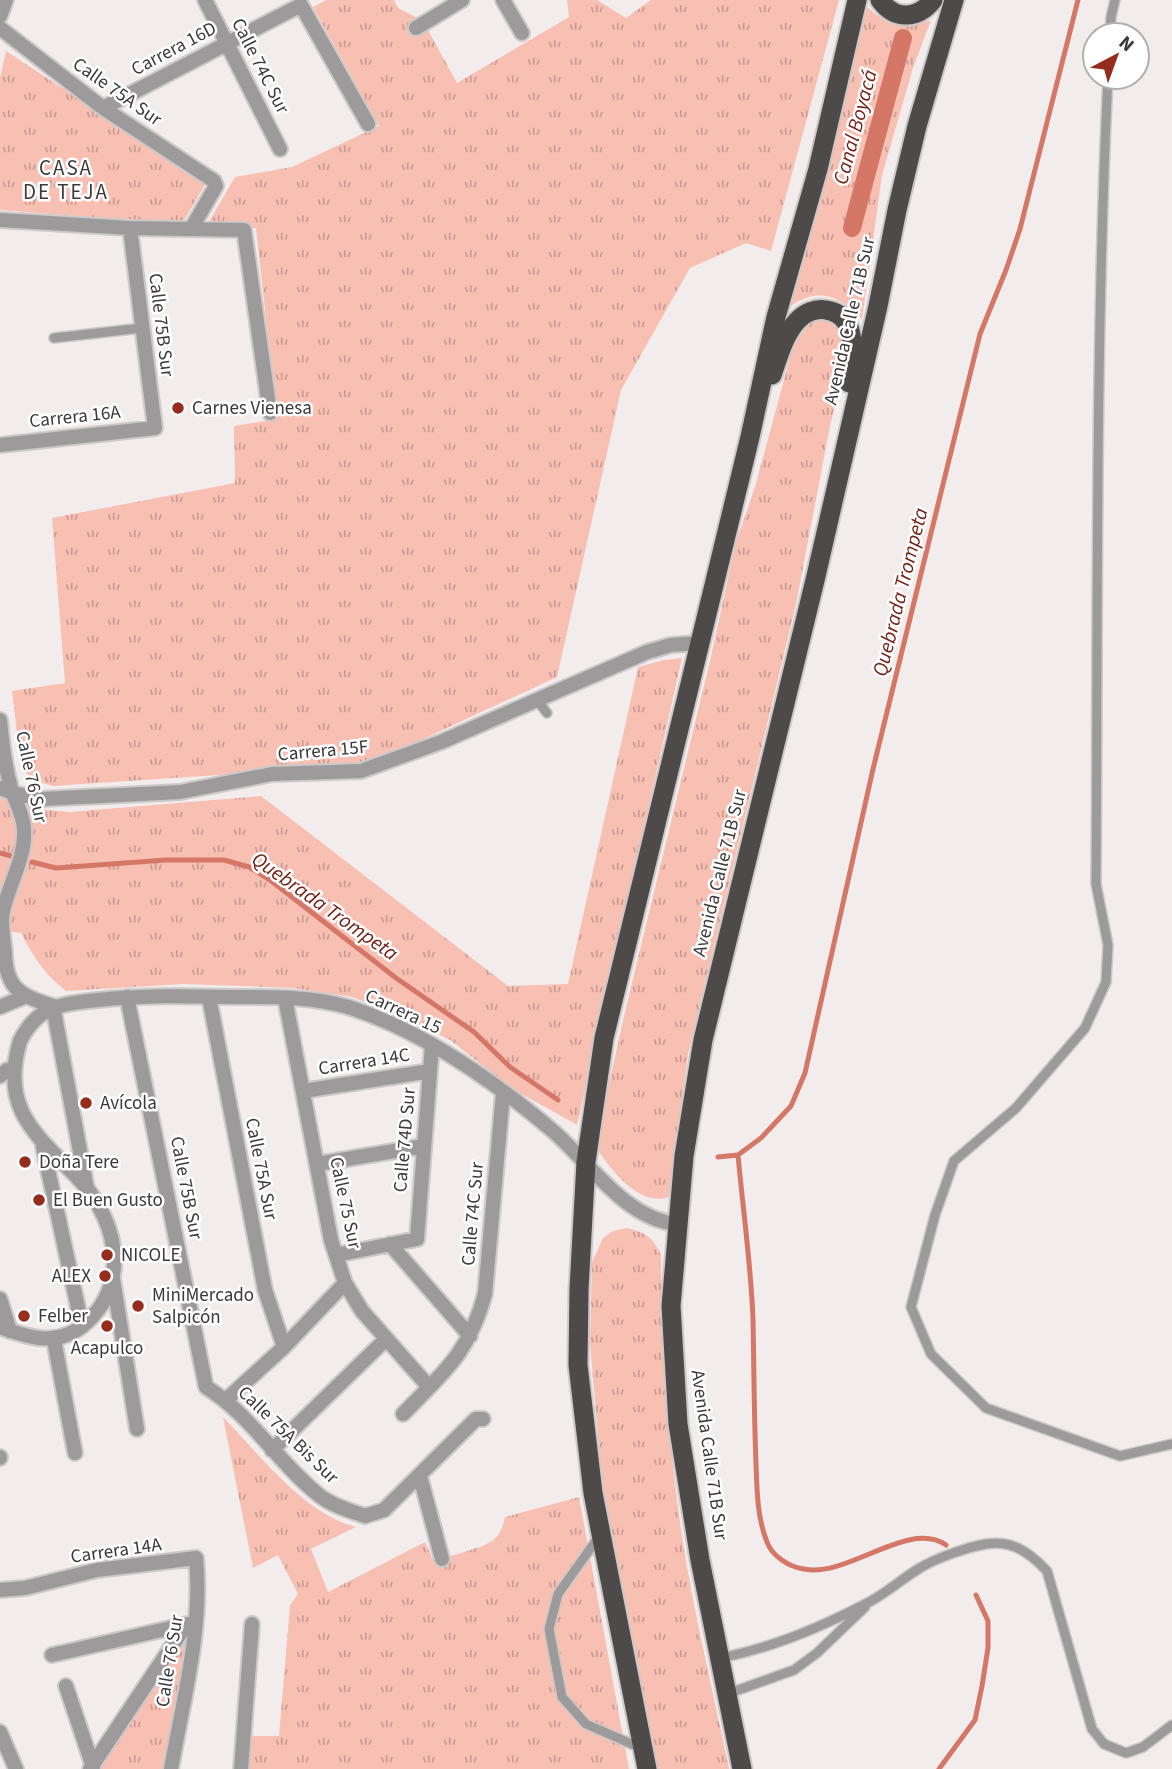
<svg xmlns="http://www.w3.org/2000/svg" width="1172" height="1769" font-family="'Source Sans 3',sans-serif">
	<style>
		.grass { fill: url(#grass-tufts) }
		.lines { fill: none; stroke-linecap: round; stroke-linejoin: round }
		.stream { stroke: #d57766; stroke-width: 5 }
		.canal { stroke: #d57766; stroke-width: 18 }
		.service-casing { stroke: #cdc9c8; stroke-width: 12 }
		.minor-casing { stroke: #cdc9c8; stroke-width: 18 }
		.tertiary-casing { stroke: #cdc9c8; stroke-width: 18 }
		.trunk-casing { stroke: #cdc9c8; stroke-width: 23 }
		.service { stroke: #9c9a9a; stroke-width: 9 }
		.minor { stroke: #9c9a9a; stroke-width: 14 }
		.tertiary { stroke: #9c9a9a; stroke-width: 14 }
		.trunk { stroke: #4e4a4a; stroke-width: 19 }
		.poi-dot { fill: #962c1c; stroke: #fff; stroke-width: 2.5 }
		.labels { text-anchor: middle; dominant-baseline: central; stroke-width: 5; stroke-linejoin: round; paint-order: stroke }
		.street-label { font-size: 19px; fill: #3b3939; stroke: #fff }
		.poi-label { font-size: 19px; fill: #3b3939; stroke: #fff; text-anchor: start }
		.water-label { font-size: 21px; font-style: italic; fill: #762114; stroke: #fff }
		.neighbourhood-label { font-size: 21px; letter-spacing: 2px; fill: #3b3939; stroke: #fff }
	</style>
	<defs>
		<pattern id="grass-tufts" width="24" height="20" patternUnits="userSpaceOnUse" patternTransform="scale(1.75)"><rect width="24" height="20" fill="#f8bfb3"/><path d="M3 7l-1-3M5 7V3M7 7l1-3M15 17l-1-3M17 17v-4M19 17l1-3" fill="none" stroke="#ca9c93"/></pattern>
	</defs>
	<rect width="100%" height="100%" fill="#f2edec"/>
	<path class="grass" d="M326,0H394L398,8L423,21L457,83L569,17L567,0H597L626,18L651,0H839L771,251L746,243L690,268L621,390L557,677L380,759L338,767L53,786C39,782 28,779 21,766L12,691L65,683L52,518L235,483L234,426L277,419L256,228L207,225L235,177L292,167L379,126L313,7Z
		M867,7C890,27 901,31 931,20L913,68L882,175L862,319C837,295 820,286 789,307Z
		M6,51L206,183L182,224L0,210V78Z
		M824,319L835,324L842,332L846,359L830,426L796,604L688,1054L669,1197C640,1207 614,1173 599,1152L606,1098L624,1016L710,661L736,542L755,487L794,343L813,320Z
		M682,658L577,1125L513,1089L450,1040L403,1017L352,997L294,988L184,984L66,991C45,975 33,956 21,933L0,930V798L47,810L70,812L261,796L508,986L568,984L638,667L664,660Z
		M626,1228C645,1232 653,1237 661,1255C661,1353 669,1451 684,1549C696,1622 714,1696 729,1769H655L604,1506L590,1343L592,1262L603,1238L613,1231Z
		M223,1417C260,1455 303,1513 356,1527L311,1549L328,1592L425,1542L433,1560C445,1558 482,1548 492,1541C500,1535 503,1527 505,1517L579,1497L629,1769H247L250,1736H279L290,1605L298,1594L278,1555L253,1568Z
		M178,1637L187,1643L175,1769H94Z"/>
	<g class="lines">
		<path class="stream" d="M0,853L11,856
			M32,862L56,868L166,860H224L249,867L270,880L396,978L474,1032L510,1067L558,1100
			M738,1155C743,1210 751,1265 753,1319C754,1367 754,1415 756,1463C757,1490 757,1517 767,1542C772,1556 789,1567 804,1569C848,1578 908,1519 946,1545
			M718,1157L738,1155L761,1138L791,1106L805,1073L873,769L980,334L1006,270L1020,229L1078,0
			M939,1769L975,1720L982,1686L988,1648V1621L976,1595"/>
		<path class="canal" d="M852,228L903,38"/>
		<defs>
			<path id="service" d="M1110,35L1111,17L1115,0
				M1108,77C1095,345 1098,615 1096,884L1108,945L1106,982L1085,1028L1016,1108L954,1161L935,1215L911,1307L931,1354L986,1408L1120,1456L1172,1444
				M54,338L142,328
				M537,700L547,713
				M600,1535L558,1594L549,1629L562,1697L586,1724L643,1749
				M720,1658C773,1648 824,1626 871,1601C889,1591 903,1578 920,1568C936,1558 968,1547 986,1544C1013,1540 1030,1553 1047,1571L1092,1729L1104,1744L1126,1753L1143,1747L1172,1725
				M727,1694L794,1670L817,1653L865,1607"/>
			<path id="minor" d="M205,0L280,149
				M503,0L522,33
				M0,28L103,108L214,181L216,186L191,229
				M416,28L462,0
				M103,108L301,5L368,124
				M0,220L130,228L244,230L270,413
				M0,445L155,428L130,228
				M0,720C2,743 5,766 11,788C15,802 23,813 24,829C26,857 9,884 3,911C0,926 4,939 5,954C6,990 22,996 53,1006L87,1189
				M0,788L13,793L42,799L180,792L272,774L361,771L441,742L647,652L671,645L699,643
				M127,997L206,1387C251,1415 279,1464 320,1496C333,1506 351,1511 365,1516L384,1510L476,1419H483
				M209,997L265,1290L284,1347
				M285,998L331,1240L345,1283L362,1311L429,1387
				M0,1007L24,997
				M0,1076L7,1070
				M303,1091L430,1071
				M43,1147L82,1326
				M317,1164L424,1146
				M390,1244L470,1336
				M336,1255L417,1239L432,1045
				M113,1279L137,1429
				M0,1299L10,1331
				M54,1340L75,1453
				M226,1400L284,1347L345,1283
				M403,1414C444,1372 469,1353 485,1294L503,1093
				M272,1450L386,1339
				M0,1457V1458
				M420,1476L442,1559
				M0,1590L25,1588L97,1570L196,1558C203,1627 183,1701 171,1769
				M52,1655L188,1624
				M66,1686L93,1767
				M0,1732L16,1769
				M90,1769L186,1625
				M241,1769L252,1624"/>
			<path id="tertiary" d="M0,16L6,0
				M0,1327C31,1339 60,1347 87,1322C103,1307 113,1288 114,1266C116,1233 99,1199 76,1176C35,1134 0,1108 20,1041C38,1005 62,1004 98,1000C142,995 187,996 232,997C271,997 311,996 348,1007C421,1030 495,1082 553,1131C590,1163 625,1219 677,1224"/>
			<path id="trunk" d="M880,0C895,21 918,19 933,0
				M772,375C778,358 784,335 797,321C804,313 815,308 826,310C861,315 852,359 849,383
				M647,1769L593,1493L578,1365L579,1289L586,1162L604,1038L750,437L776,317L818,169L857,0
				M742,1769L700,1560L678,1424L671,1306L684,1156L703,1040L816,576L878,306L897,210L917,126L954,0"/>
		</defs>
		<use href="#service" class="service-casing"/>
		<use href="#minor" class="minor-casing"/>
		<use href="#tertiary" class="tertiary-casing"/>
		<use href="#trunk" class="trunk-casing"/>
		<use href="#service" class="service"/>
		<use href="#minor" class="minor"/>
		<use href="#tertiary" class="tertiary"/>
		<use href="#trunk" class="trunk"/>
	</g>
	<g class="poi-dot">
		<circle cx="178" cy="408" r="7"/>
		<circle cx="86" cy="1103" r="7"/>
		<circle cx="25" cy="1162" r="7"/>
		<circle cx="39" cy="1200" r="7"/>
		<circle cx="107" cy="1255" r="7"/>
		<circle cx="105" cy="1276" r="7"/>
		<circle cx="138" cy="1306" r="7"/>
		<circle cx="24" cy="1316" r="7"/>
		<circle cx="107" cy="1326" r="7"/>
	</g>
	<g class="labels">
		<g class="street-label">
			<text transform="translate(174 49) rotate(-28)">Carrera 16D</text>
			<text transform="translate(260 66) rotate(63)">Calle 74C Sur</text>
			<text transform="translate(117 92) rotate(35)">Calle 75A Sur</text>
			<text transform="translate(850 321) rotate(-77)">Avenida Calle 71B Sur</text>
			<text transform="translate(161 325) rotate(83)">Calle 75B Sur</text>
			<text transform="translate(75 417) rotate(-6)">Carrera 16A</text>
			<text transform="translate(323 751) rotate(-5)">Carrera 15F</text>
			<text transform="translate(31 777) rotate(78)">Calle 76 Sur</text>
			<text transform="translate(720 873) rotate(-76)">Avenida Calle 71B Sur</text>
			<text transform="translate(403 1012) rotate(25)">Carrera 15</text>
			<text transform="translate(364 1062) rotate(-9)">Carrera 14C</text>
			<text transform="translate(405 1140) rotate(-85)">Calle 74D Sur</text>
			<text transform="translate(261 1169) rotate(79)">Calle 75A Sur</text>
			<text transform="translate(186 1188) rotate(79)">Calle 75B Sur</text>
			<text transform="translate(345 1203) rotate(78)">Calle 75 Sur</text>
			<text transform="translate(473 1214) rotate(-85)">Calle 74C Sur</text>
			<text transform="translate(288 1435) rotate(44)">Calle 75A Bis Sur</text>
			<text transform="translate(709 1455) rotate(82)">Avenida Calle 71B Sur</text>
			<text transform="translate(116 1551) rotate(-8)">Carrera 14A</text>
			<text transform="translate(170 1661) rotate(-81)">Calle 76 Sur</text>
		</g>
		<g class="poi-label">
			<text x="192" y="408">Carnes Vienesa</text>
			<text x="100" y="1103">Avícola</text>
			<text x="39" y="1162">Doña Tere</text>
			<text x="53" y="1200">El Buen Gusto</text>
			<text x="121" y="1255">NICOLE</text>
			<text x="91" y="1276" text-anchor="end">ALEX</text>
			<text x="152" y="1295">MiniMercado<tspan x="152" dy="22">Salpicón</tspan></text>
			<text x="38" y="1316">Felber</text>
			<text x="107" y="1348" text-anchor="middle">Acapulco</text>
		</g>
		<g class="water-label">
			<text transform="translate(855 127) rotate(-75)">Canal Boyacá</text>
			<text transform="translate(900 592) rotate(-76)">Quebrada Trompeta</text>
			<text transform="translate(325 906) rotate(35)">Quebrada Trompeta</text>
		</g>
		<g class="neighbourhood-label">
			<text x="66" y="168">CASA<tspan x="66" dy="24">DE TEJA</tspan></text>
		</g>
	</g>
	<g transform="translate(1116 56) rotate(41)"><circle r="33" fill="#ffffff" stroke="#b1b0b0" stroke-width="2"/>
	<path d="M0-5L12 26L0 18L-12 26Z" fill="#962c1c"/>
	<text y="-10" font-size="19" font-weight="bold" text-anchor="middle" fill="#3b3939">N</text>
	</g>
</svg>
